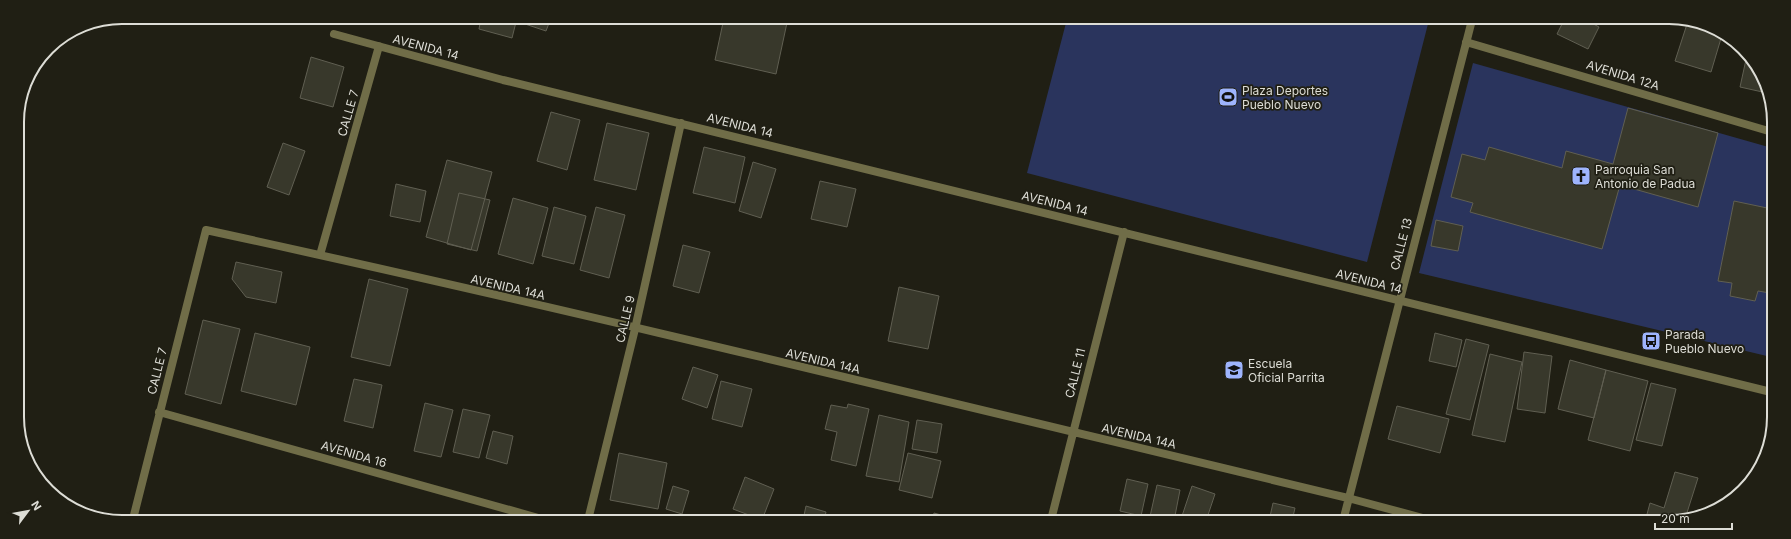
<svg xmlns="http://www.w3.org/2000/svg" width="1791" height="539" font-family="Inter,sans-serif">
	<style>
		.garden { fill: #2a345d }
		.building { fill: #38382b; stroke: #605f52 }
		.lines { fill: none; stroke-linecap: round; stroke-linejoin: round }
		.minor { stroke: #706d48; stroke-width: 8 }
		.labels { text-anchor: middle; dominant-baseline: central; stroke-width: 3.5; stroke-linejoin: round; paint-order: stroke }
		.street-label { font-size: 12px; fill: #ddddd6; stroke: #201f14 }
		.poi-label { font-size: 12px; fill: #ddddd6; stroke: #201f14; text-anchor: start }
		.rim { fill: none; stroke: #ddddd6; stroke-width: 2 }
	</style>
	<rect width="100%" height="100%" fill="#201f14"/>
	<path class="garden" d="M1067,19L1429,20L1367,262L1027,173Z
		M1473,63L1772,148L1771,357L1419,273Z"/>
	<path class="building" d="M481,18H517L512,38L479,29Z
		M527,18H551L546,31L525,24Z
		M724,18H788L776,74L715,60Z
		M1564,20H1586L1599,27L1588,49L1557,34Z
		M1688,21H1696L1722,35L1711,72L1675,61Z
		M1747,55L1767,93L1740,87Z
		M311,57L344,67L333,107L300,98Z
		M1628,108L1718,133L1698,207L1620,185L1602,249L1470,212L1473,203L1451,197L1462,154L1485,160L1489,147L1562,168L1566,151L1613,164Z
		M551,112L580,120L567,170L537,161Z
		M607,123L649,133L636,190L594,180Z
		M283,143L305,151L289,195L267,187Z
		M704,147L745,157L735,203L693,193Z
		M447,160L492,172L471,250L426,237Z
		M753,162L776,169L761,218L739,211Z
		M820,181L856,189L847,227L811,219Z
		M396,184L426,191L420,222L390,216Z
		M459,193L490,200L477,251L447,244Z
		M513,198L548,208L533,264L498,254Z
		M1734,201L1772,209L1771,288L1770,293L1758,291L1755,301L1730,296L1732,283L1718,281Z
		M554,207L586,216L574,264L542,256Z
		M596,207L625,215L609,278L580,270Z
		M1436,220L1463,226L1458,251L1431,246Z
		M683,245L710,252L699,293L673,286Z
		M236,262L282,272L276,303L246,297L232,279Z
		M369,279L408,289L390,366L351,357Z
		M899,287L939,296L928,349L888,341Z
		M203,320L240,329L221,404L185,394Z
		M255,333L310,347L296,405L241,391Z
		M1435,333L1462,340L1456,367L1429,361Z
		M1466,339L1489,345L1470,420L1446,414Z
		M1524,352L1552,356L1545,413L1517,409Z
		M1490,354L1522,362L1505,442L1472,435Z
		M1570,360L1606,370L1594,418L1558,409Z
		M693,367L718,375L707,408L682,399Z
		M1606,370L1648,381L1630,451L1588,440Z
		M354,379L382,385L373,428L344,421Z
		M721,381L752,389L742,427L712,419Z
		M1651,383L1676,389L1662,446L1636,440Z
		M425,403L453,410L441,457L414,451Z
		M848,404L869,409L856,466L831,460L837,432L825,429L831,405L847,408Z
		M1397,406L1449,419L1440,453L1388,439Z
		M463,409L490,415L479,458L453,452Z
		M879,415L909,422L899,482L866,476Z
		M917,420L942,424L937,453L912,449Z
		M493,431L513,436L507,464L486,458Z
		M619,453L667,463L658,509L610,500Z
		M908,453L941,461L932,498L899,490Z
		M1675,472L1698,478L1685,519L1646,518L1650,503L1664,508Z
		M745,477L774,489L762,520L733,509Z
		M1127,479L1148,484L1141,516L1120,511Z
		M1157,485L1180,490L1174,521H1149Z
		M673,486L689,491L682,514L666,509Z
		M1192,486L1215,494L1206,521L1181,519Z
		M1273,503L1295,508L1292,521H1269Z
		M806,506L826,512L824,520H803Z
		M934,513L955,519L954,520H932Z
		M866,515L884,520H865Z"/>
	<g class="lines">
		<path class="minor" d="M334,34L503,80L1771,392
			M1466,42L1772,132
			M320,255L379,46
			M159,412L542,519
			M133,519L206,230C588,313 968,407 1348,498L1434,521
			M588,520L635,329L681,123
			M1051,520L1124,232
			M1343,521L1472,20"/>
	</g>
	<defs>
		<symbol id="stadium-square" viewBox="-11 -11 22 22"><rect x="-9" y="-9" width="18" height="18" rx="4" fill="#9eb4fd" stroke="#201f14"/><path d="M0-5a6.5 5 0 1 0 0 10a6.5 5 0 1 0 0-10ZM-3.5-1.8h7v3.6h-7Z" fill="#111"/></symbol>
		<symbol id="church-square" viewBox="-11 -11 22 22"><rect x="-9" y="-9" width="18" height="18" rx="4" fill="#9eb4fd" stroke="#201f14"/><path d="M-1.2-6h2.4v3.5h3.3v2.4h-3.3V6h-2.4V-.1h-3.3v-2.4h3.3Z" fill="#111"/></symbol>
		<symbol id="bus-square" viewBox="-11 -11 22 22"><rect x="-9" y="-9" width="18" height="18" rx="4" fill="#9eb4fd" stroke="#201f14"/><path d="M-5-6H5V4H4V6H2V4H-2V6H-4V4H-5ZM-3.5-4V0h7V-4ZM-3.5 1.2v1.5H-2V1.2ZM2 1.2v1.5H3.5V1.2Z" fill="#111"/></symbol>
		<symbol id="school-square" viewBox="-11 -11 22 22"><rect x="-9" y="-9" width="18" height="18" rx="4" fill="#9eb4fd" stroke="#201f14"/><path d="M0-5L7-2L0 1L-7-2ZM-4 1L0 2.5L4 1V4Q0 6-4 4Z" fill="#111"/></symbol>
	</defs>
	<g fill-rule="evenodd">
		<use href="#stadium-square" x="1217" y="86" width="22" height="22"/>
		<use href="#church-square" x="1570" y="165" width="22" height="22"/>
		<use href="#bus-square" x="1640" y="330" width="22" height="22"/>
		<use href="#school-square" x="1223" y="359" width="22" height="22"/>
	</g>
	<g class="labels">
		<g class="street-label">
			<text transform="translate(426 47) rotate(15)">AVENIDA 14</text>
			<text transform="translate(1623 75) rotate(17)">AVENIDA 12A</text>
			<text transform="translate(348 113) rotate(-74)">CALLE 7</text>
			<text transform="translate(740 125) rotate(14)">AVENIDA 14</text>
			<text transform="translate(1055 203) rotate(14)">AVENIDA 14</text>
			<text transform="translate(1401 244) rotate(-75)">CALLE 13</text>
			<text transform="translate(1369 281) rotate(14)">AVENIDA 14</text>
			<text transform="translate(508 287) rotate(13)">AVENIDA 14A</text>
			<text transform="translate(625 319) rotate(-77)">CALLE 9</text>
			<text transform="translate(823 361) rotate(13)">AVENIDA 14A</text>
			<text transform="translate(157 371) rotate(-76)">CALLE 7</text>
			<text transform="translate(1075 373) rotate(-76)">CALLE 11</text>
			<text transform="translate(1139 436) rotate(13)">AVENIDA 14A</text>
			<text transform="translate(354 454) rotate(16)">AVENIDA 16</text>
		</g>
		<g class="poi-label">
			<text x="1242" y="90">Plaza Deportes<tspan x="1242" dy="14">Pueblo Nuevo</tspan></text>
			<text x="1595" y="169">Parroquia San<tspan x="1595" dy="14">Antonio de Padua</tspan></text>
			<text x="1665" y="334">Parada<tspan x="1665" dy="14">Pueblo Nuevo</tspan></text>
			<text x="1248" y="363">Escuela<tspan x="1248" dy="14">Oficial Parrita</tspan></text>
		</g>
	</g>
	<path d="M0 0H1791V539H0ZM122 24H1669A98 98 0 0 1 1767 122V417A98 98 0 0 1 1669 515H122A98 98 0 0 1 24 417V122A98 98 0 0 1 122 24Z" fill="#201f14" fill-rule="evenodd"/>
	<path class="rim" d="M122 24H1669A98 98 0 0 1 1767 122V417A98 98 0 0 1 1669 515H122A98 98 0 0 1 24 417V122A98 98 0 0 1 122 24Z"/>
	<g transform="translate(28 511) rotate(58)" stroke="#201f14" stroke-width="3" paint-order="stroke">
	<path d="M0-3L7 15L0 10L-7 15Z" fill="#ddddd6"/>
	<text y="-6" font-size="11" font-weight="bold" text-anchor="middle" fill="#ddddd6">N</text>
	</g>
	<path d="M1655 523v6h77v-6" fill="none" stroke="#ddddd6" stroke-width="2"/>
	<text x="1661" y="523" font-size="12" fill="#ddddd6" stroke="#201f14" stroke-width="3" paint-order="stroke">20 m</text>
</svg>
